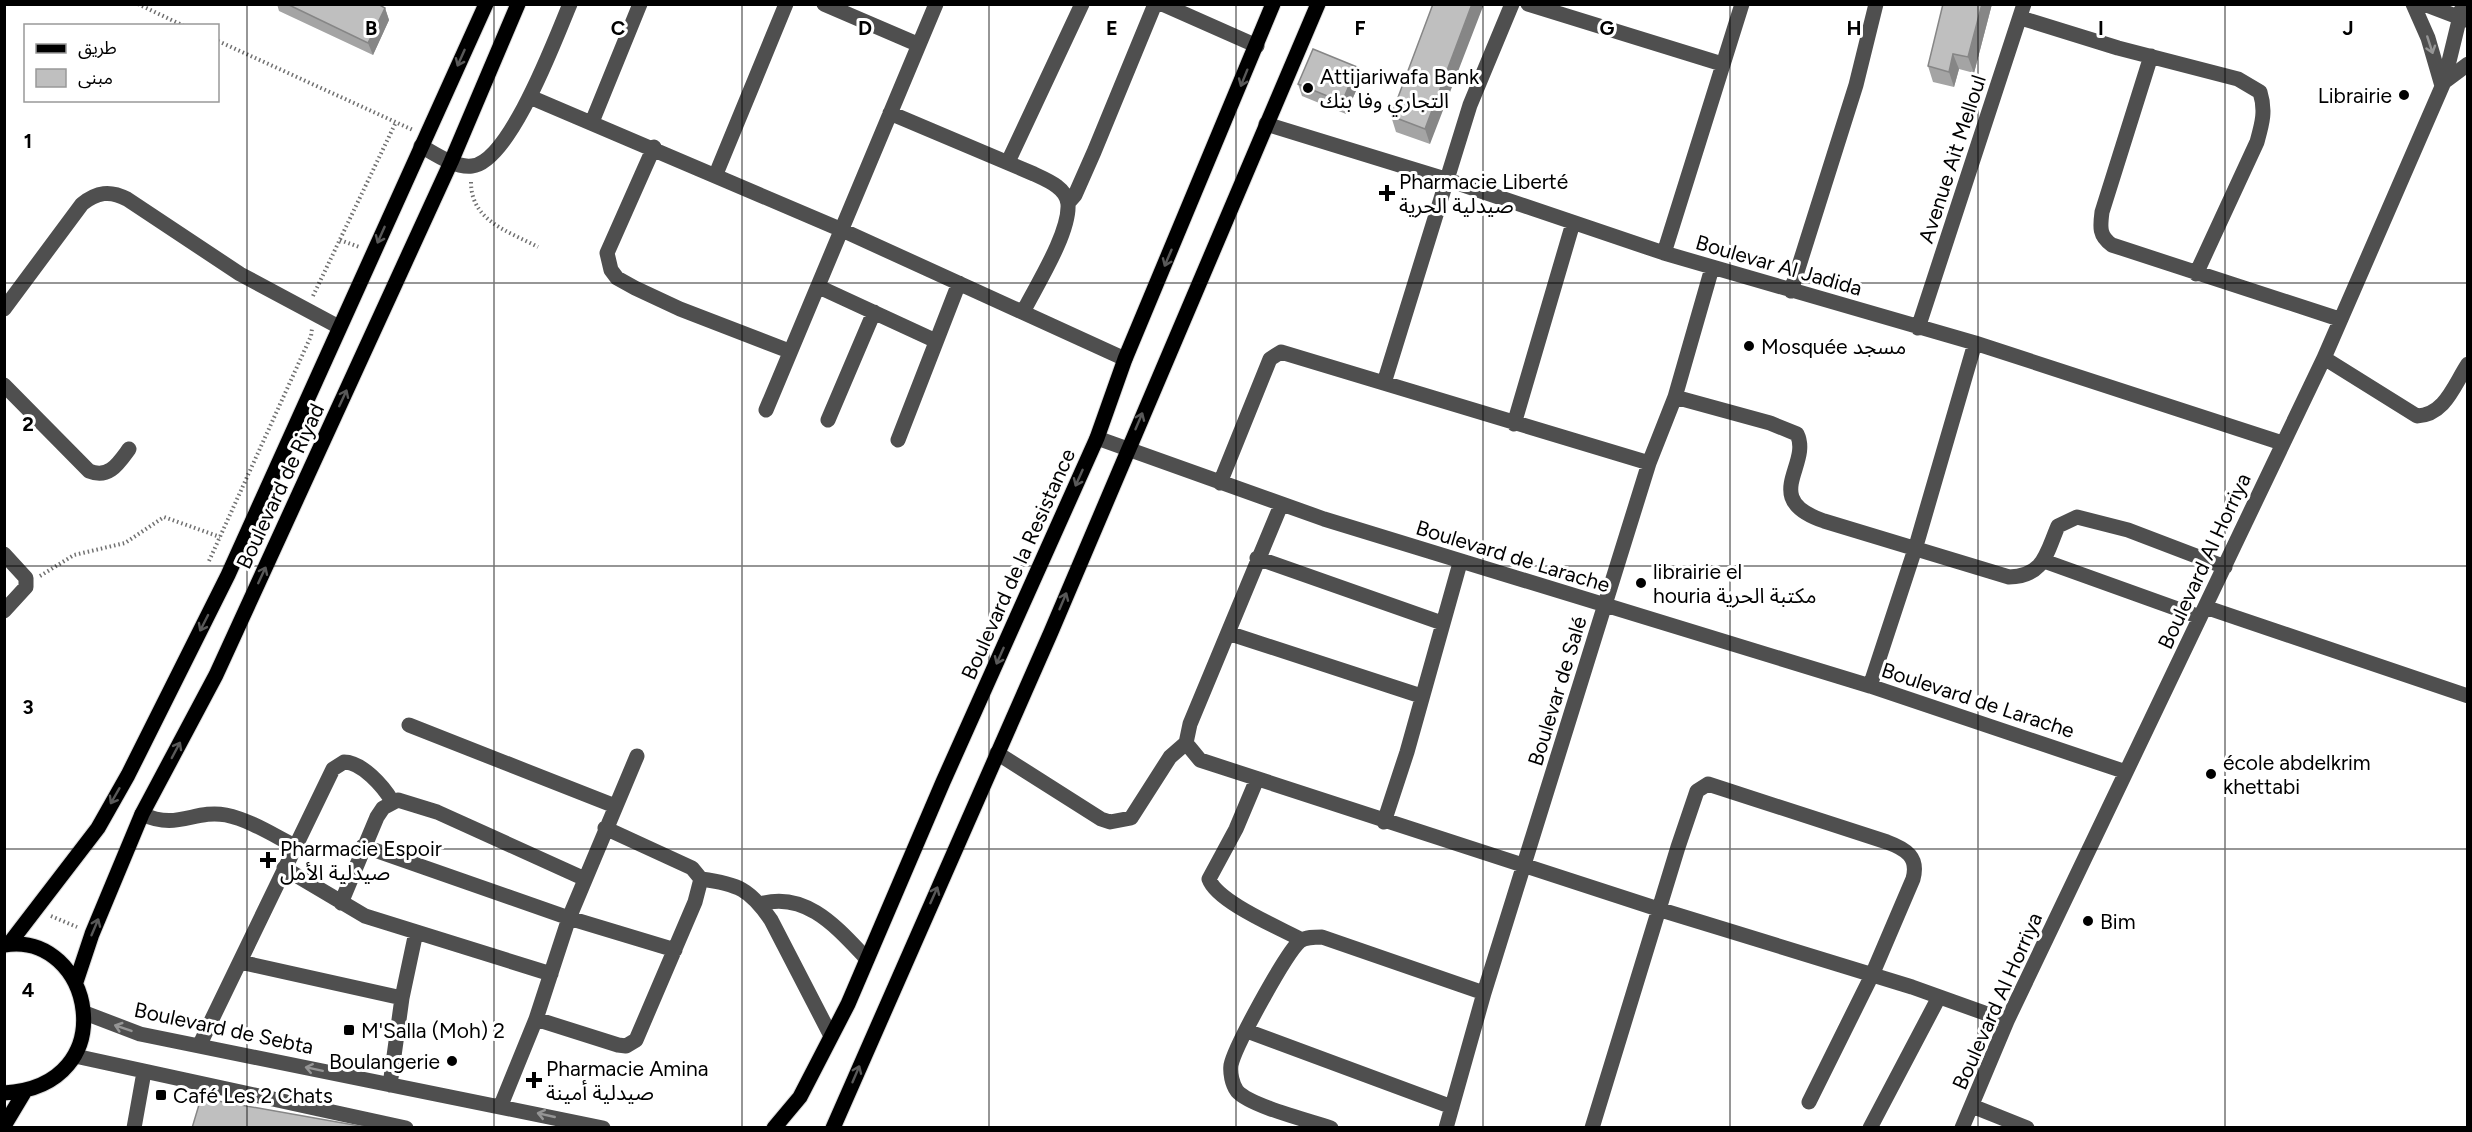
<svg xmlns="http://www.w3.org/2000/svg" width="2472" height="1132" font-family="Figtree,'Noto Sans Arabic',sans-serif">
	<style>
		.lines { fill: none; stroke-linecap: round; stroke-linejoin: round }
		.major-casing { stroke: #dbdbdb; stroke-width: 17 }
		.path { stroke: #717171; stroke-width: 4; stroke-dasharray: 1.5 3; stroke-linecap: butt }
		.minor { stroke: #4f4f4f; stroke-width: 15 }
		.major { stroke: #000; stroke-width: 15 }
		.wall { fill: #a4a4a4 }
		.shaded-wall { fill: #868686 }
		.building { fill: #bfbfbf; stroke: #868686; stroke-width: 1.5 }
		.oneway { stroke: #959595 }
		.oneway2 { stroke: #595959 }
		.grid { fill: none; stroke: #000; stroke-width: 1.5; stroke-opacity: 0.55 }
		.poi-dot { fill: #000; stroke: #fff; stroke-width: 2 }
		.labels { text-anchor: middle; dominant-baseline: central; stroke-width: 6; stroke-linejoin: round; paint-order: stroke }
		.poi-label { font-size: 21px; fill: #000; stroke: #fff; text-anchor: start }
		.street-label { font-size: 21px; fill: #000; stroke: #fff }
		.grid-label { font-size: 20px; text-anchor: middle; font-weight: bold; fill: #000; stroke: #fff; stroke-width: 6; stroke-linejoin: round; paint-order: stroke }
	</style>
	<rect width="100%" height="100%" fill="#fff"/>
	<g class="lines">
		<defs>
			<path id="major" d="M9,944L98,828L128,775L228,575L486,4
				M4,945C93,930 126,1086 4,1093
				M76,982L92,934L142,814L216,675L451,162L518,4
				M4,1126L25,1091
				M774,1128L800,1097L848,1004L943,782L1097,438L1125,359L1273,4
				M833,1128L1051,632L1318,4"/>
		</defs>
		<use href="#major" class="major-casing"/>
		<path class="path" d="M138,4L184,26
			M218,41L413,130
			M471,182C471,221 508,231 538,247
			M340,240L359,247
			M313,296L396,122
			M209,561L311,336L312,329
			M40,576L74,555L125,543L164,517L220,537
			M51,916L77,927"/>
		<path class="minor" d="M824,4L917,44
			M1162,4L1257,46
			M1528,4L1722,64
			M2413,4L2428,38L2442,86
			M2424,4L2466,20
			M2021,18L2118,48L2238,79L2260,92C2266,111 2262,124 2257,142L2196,274
			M2151,56L2102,212C2100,227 2099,236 2112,245L2339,319
			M2444,82L2468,64
			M530,97L842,230L1125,359
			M890,113L1034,174C1047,180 1067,188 1068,204C1070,233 1036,286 1023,312
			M592,122L640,4
			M1266,124L1445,179L1664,253L1975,343L2282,443
			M421,146C435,154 455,168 472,166C510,162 556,37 570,4
			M654,147L607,253L611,270L617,278L635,288L680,309L789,351
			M1008,162L1082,4
			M716,174L786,4
			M1068,203L1075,195L1094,152L1155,4
			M1664,253L1742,4
			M819,287L936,341
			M1791,291L1856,85L1876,4
			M4,309L82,204C97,192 110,190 127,199L240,274L339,327
			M1918,328L2024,4
			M2324,358L2417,416C2445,415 2454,385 2468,364
			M1384,383L1470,105L1512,4
			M4,385L89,471C109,479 118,464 129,449
			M1675,397L1770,423L1797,434C1812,465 1759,499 1824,521L2009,577C2044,576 2046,554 2058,526L2077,517L2128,530L2225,567
			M766,410L936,4
			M828,420L874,312
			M1514,424L1573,223
			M1097,438L1324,519L1870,686L2126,772
			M898,440L959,283
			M1220,483L1270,359L1281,352L1649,463
			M1281,505L1190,724L1186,743L1200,760L1658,909L1912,987L2007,1021
			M4,554L26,578V587L4,611
			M1257,558L1442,623
			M2044,561L2200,617
			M2205,607L2468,696
			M1228,633L1421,696
			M1870,686L1916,546L1975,343
			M409,725L615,806
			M997,753L1101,819L1110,822L1131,818L1170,757L1186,743
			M1257,779L1236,829L1209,879C1217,902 1280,928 1302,940
			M142,814C178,831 194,809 226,815C250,820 273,835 295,846
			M1384,822L1407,752L1460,563
			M363,846L569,918L675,950
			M284,868L365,916L551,974
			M701,879C738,884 750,889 771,920L831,1036
			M341,903L377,817L383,808L398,800L437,812L585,879
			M760,904C807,890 839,930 867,959
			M240,962L402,998
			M85,1013L140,1034L603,1128
			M536,1019L618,1045L626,1046L636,1040L695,902L701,879L692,868L605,828
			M1247,1031L1452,1107
			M200,1044L333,769L344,762C362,762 383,786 392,801
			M75,1056L406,1128
			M390,1085L402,998L416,932
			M501,1105L536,1019L569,918L637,756
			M1972,1106L2027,1128
			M134,1128L144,1072
			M1331,1128C1310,1121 1250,1106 1237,1091C1232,1084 1230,1073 1231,1065C1235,1046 1286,953 1300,941C1306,937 1314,937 1322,937L1484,993
			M1446,1128L1484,993L1649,463L1675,397L1712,268
			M1592,1128L1678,847L1697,791L1708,784L1887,842C1906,849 1919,857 1913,879L1872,975L1809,1102
			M1870,1128L1939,997
			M1962,1128L2007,1021L2324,358L2444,82L2463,4"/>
		<use href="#major" class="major"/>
	</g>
	<path class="wall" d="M277,4H378L385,8L389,20L373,55L279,11Z
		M1433,4L1430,144L1396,132L1391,116Z
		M1992,4L1974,73L1959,69L1954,87L1933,82L1928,66Z
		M1361,79L1346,114L1302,96L1298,84Z"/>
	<path class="shaded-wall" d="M1472,4H1484L1430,144L1425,129Z
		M1982,4H1992L1974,73L1968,57Z
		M385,8L389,20L373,55L368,43Z
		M1953,54L1959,69L1954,87L1949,72Z
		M1357,67L1361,79L1346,114L1342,102Z"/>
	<path class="building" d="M287,4H378L385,8L368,43Z
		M1433,4H1472L1425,129L1391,116Z
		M1943,4H1982L1968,57L1953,54L1949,72L1928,66Z
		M1313,49L1357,67L1342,102L1298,84Z
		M201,1098L371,1128H192Z"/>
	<defs><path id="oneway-shaft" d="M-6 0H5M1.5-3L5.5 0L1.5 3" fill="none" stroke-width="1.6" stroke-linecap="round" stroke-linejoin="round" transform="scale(1.5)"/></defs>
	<g class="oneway">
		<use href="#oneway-shaft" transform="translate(2430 45) rotate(72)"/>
		<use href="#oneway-shaft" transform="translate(123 1028) rotate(-161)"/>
		<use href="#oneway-shaft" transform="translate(314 1069) rotate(-168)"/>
		<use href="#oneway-shaft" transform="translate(546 1115) rotate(-167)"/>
	</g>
	<g class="oneway2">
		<use href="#oneway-shaft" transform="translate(461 58) rotate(114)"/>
		<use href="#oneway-shaft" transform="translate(1244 78) rotate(112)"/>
		<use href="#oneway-shaft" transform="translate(381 235) rotate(114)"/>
		<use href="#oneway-shaft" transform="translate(1168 258) rotate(113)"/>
		<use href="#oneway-shaft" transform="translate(343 398) rotate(-65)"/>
		<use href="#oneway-shaft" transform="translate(1139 421) rotate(-67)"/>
		<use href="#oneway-shaft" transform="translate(1079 478) rotate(114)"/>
		<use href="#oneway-shaft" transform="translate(262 575) rotate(-65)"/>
		<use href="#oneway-shaft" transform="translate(1063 601) rotate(-67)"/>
		<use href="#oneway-shaft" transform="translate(204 623) rotate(117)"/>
		<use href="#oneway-shaft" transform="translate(1000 656) rotate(114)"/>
		<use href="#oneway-shaft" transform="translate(176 750) rotate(-62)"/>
		<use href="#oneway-shaft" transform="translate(115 796) rotate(120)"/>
		<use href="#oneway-shaft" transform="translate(934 895) rotate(-66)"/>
		<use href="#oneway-shaft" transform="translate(95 927) rotate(-67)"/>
		<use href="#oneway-shaft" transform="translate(856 1074) rotate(-67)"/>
	</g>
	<path class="grid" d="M247,4V1128M494,4V1128M742,4V1128M989,4V1128M1236,4V1128M1483,4V1128M1730,4V1128M1978,4V1128M2225,4V1128M4,283H2468M4,566H2468M4,849H2468"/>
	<g class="poi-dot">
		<circle cx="1308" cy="88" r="6"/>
		<circle cx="2404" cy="95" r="6"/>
		<path d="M1384 184h6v6h6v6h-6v6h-6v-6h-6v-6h6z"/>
		<circle cx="1749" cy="346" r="6"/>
		<circle cx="1641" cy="583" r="6"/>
		<circle cx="2211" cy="774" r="6"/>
		<path d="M265 851h6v6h6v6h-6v6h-6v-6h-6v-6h6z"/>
		<circle cx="2088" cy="921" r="6"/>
		<rect x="343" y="1024" width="12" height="12" rx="3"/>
		<circle cx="452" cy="1061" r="6"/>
		<path d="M531 1071h6v6h6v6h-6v6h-6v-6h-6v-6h6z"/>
		<rect x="155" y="1089" width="12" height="12" rx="3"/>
	</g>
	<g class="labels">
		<g class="poi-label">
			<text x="1320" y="76">Attijariwafa Bank<tspan x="1320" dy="24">التجاري وفا بنك</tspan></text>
			<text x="2392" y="95" text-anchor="end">Librairie</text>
			<text x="1399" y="181">Pharmacie Liberté<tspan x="1399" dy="24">صيدلية الحرية</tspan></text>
			<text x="1761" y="346">Mosquée مسجد</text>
			<text x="1653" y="571">librairie el<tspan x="1653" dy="24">houria مكتبة الحرية</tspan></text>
			<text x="2223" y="762">école abdelkrim<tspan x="2223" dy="24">khettabi</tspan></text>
			<text x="280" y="848">Pharmacie Espoir<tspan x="280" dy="24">صيدلية الأمل</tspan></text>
			<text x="2100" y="921">Bim</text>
			<text x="361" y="1030">M'Salla (Moh) 2</text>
			<text x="440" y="1061" text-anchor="end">Boulangerie</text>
			<text x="546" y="1068">Pharmacie Amina<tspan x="546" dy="24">صيدلية أمينة</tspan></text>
			<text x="173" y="1095">Café Les 2 Chats</text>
		</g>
		<g class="street-label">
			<text transform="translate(1952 159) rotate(-72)">Avenue Ait Melloul</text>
			<text transform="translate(1779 265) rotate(16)">Boulevar Al Jadida</text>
			<text transform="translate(280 486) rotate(-65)">Boulevard de Riyad</text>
			<text transform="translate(1513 556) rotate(17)">Boulevard de Larache</text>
			<text transform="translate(2204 561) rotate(-65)">Boulevard Al Horriya</text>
			<text transform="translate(1018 564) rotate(-66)">Boulevard de la Resistance</text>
			<text transform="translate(1557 691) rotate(-73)">Boulevar de Salé</text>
			<text transform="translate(1978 700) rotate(18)">Boulevard de Larache</text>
			<text transform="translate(1997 1001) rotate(-66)">Boulevard Al Horriya</text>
			<text transform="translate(224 1028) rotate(12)">Boulevard de Sebta</text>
		</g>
	</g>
	<g class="grid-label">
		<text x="371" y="35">B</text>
		<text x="618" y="35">C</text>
		<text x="865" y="35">D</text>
		<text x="1112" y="35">E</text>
		<text x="1360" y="35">F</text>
		<text x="1607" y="35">G</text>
		<text x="1854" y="35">H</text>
		<text x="2101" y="35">I</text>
		<text x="2348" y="35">J</text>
		<text x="28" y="148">1</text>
		<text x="28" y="431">2</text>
		<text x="28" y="714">3</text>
		<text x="28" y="997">4</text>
	</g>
	<rect width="2472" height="1132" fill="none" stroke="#000000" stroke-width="12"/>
	<rect x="24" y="24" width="195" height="78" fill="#ffffff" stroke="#999999" stroke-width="1.5"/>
	<rect x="36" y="44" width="30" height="9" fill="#000000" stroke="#999999" stroke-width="1.5"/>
	<text x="78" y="54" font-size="18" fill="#000000">طريق</text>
	<rect x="36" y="69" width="30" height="18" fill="#bfbfbf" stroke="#999999" stroke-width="1.5"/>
	<text x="78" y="84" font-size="18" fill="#000000">مبنى</text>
</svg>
